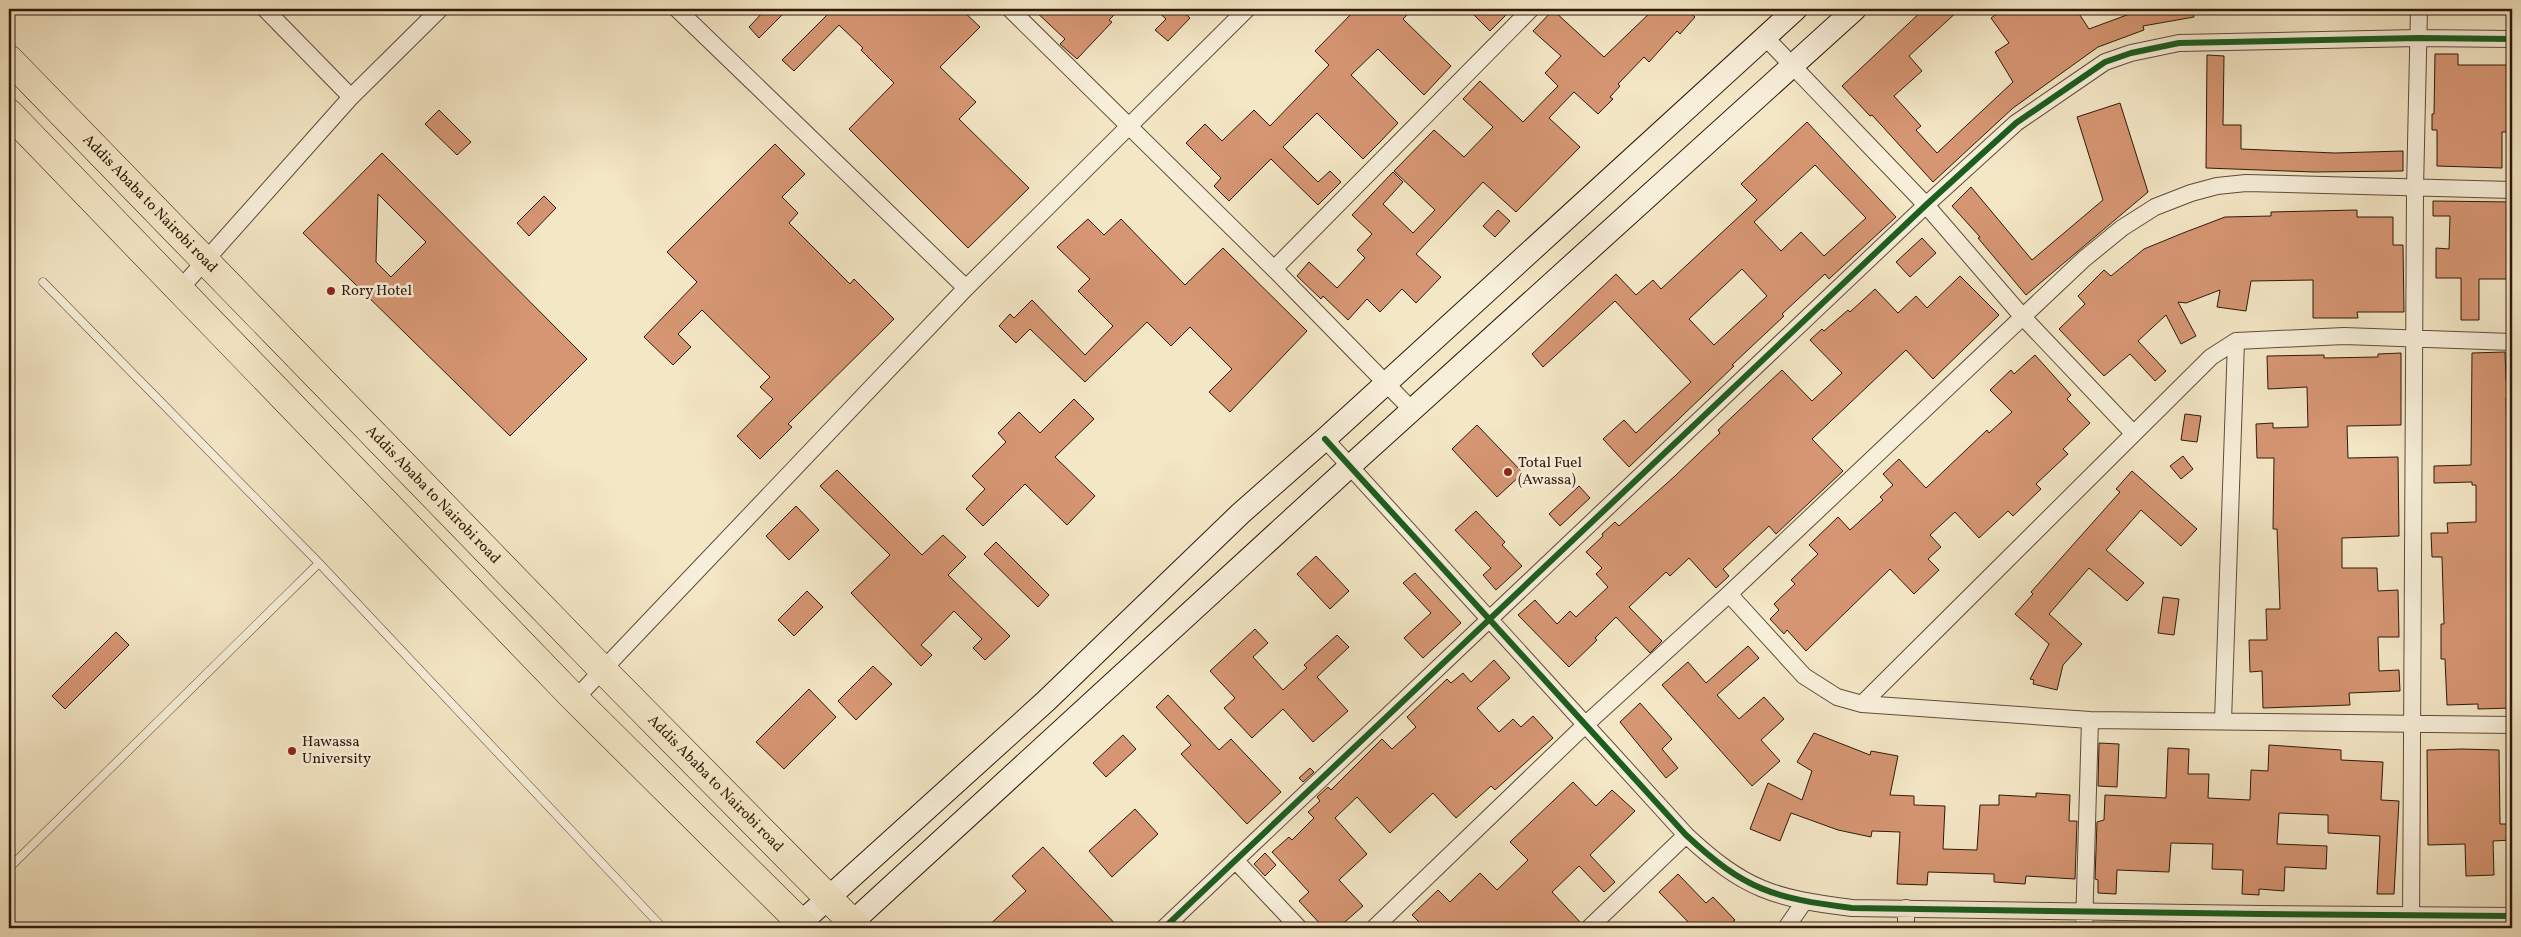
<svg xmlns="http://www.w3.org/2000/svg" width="2521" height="937" font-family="Vollkorn,serif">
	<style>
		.building { fill: #d69673; stroke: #2f190a; fill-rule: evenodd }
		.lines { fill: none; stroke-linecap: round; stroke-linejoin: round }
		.lane-casing { stroke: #604c39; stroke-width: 9 }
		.street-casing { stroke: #604c39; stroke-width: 18 }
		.secondary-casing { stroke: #2f190a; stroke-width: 24 }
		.highway-casing { stroke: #2f190a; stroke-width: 29 }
		.lane { stroke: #f8efda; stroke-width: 8 }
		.street { stroke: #f8efda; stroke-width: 16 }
		.secondary { stroke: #f8efda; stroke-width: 22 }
		.highway { stroke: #f4e7c6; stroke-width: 28 }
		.cycleway-casing { stroke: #f8efda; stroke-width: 9 }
		.cycleway { stroke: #1b5e20; stroke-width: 6 }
		.poi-dot { fill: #8f2418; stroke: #f8efda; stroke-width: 2 }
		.labels { text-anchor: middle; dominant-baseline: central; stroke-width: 5; stroke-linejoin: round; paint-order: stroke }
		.street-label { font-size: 15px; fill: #2f190a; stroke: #f8efda }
		.poi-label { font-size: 15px; fill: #2f190a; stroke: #f8efda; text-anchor: start }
	</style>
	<rect width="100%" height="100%" fill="#f4e7c6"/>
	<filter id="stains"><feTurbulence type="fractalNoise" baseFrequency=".004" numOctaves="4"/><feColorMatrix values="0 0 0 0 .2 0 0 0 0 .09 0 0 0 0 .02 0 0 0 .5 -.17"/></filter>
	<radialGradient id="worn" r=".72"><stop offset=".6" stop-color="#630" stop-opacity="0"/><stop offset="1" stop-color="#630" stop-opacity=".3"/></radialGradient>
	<path class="building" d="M766,9H788L759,38L749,27Z
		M823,9H961L980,27L940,67L976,102L959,119L1029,188L968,248L849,129L894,83L861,50L863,48L839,25L794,71L782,60L828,14Z
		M1033,9H1120L1109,20L1112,22L1077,59L1060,44L1065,39Z
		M1155,9H1180L1190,18L1168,41L1155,30L1166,19Z
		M1356,9H1413L1403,19L1451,66L1424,95L1378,49L1351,75L1398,123L1380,142L1363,159L1317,113L1283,147L1318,182L1330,171L1341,182L1318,205L1271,159L1229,201L1214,186L1221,178L1186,143L1205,124L1222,141L1254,110L1270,126L1329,65L1315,51Z
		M1468,9H1512L1490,31Z
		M1654,9H1686L1695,17L1680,34L1677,31L1649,62L1644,57L1618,84L1620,86L1610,97L1613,99L1598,114L1574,92L1549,118L1580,147L1516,212L1483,182L1416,254L1441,277L1416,303L1402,289L1380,312L1367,299L1348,320L1323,296L1321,299L1297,276L1309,262L1337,288L1365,258L1357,250L1372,234L1352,215L1393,172L1403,182L1383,204L1413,233L1435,210L1394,171L1434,130L1464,157L1493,127L1463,99L1480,81L1523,122L1558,86L1545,73L1561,56L1533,31L1553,10L1604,57Z
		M1924,9H1960L1909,56L1922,71L1894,96L1921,126L1916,130L1937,153L2013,82L1995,52L2009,43L1991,18L2004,9H2076L2089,29L2143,9H2194V17L2143,26L2144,30L2098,47L2013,108L1933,182L1872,115L1870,116L1842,86Z
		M2435,54H2458V65H2512V132H2502V168L2437,166V130H2432V114H2434Z
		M2207,55L2224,56L2223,125H2241V149L2335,153L2403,151V171L2314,172L2206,168Z
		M2120,103L2148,192L2026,295L1978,238L1980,237L1952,206L1971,187L2032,260L2103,200L2077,117Z
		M439,110L471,142L457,155L425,124Z
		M1807,122L1896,217L1829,279L1825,274L1782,314L1784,316L1732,365L1734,366L1629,467L1603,439L1624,420L1636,433L1691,382L1615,301L1543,367L1532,354L1616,274L1636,295L1653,280L1661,289L1757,200L1741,184ZM1815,165L1866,218L1824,256L1801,232L1781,251L1754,222ZM1742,269L1767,296L1714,345L1689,319Z
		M775,144L805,174L782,197L798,213L789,223L850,284L854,279L894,319L788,424L792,427L760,459L737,436L773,399L760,387L770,377L702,310L678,334L691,347L673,365L644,337L697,282L667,252Z
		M382,153L587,359L510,436L303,233ZM378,194L426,242L391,277L376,262Z
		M544,196L556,208L529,236L517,223Z
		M2433,201L2512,202V279H2479V320H2461V278H2436V248L2449,249L2450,216H2433Z
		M1498,210L1510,221L1495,237L1483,226Z
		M2357,210V217H2393V245H2403L2404,312H2357L2358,318H2313V280L2251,281L2246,311L2217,307L2220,290L2186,303L2178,302L2196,336L2181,344L2166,315L2138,341L2166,371L2155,381L2130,354L2104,376L2059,329L2085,304L2078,296L2104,270L2111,276L2144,249L2183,233L2225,217L2271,216V212Z
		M1088,219L1104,235L1121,219L1185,285L1223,248L1307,331L1230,412L1209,392L1232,369L1190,327L1171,346L1147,322L1085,382L1030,329L1016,343L999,326L1010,314L1014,318L1032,300L1085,355L1113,326L1078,291L1090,279L1057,247Z
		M1922,238L1936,253L1910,277L1896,262Z
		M1960,276L1999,315L1933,379L1906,350L1812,439L1843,471L1776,534L1769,526L1723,569L1729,576L1716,588L1689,558L1670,576L1666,572L1629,607L1662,641L1650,653L1616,617L1595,638L1597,640L1569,667L1518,615L1535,600L1557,624L1570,611L1576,617L1608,587L1596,574L1602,568L1586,552L1603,536L1602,534L1615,522L1619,526L1675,476L1720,433L1718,430L1782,370L1812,401L1842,373L1810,340L1822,329L1824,331L1848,310L1850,312L1875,289L1898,313L1916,296L1927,308Z
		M2505,352L2506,380H2512V397L2506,398L2507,443H2512V620H2508L2512,708L2478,709V704L2447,705L2445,659H2441V624H2444L2442,557H2432L2431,533H2448L2447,523L2476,522V485H2472V482L2434,483V466L2471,465L2472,353Z
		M2401,353V425L2347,426L2348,458L2398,457L2399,536L2342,538V568H2377L2378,591L2398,590L2399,637H2378L2379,671L2399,670L2400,691L2349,693L2350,705L2263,708L2262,671L2250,672L2249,640H2267L2266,609H2280L2277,529H2273L2274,458H2257L2256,424L2273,423V428L2308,427L2307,387L2268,389L2267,356L2324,355V358L2378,357V354Z
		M2035,355L2071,395L2067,399L2090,423L2063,449L2068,454L2036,484L2041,489L2013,516L2008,511L1979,538L1955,512L1930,535L1941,547L1928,559L1939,570L1914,594L1890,569L1806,651L1787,630L1784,634L1770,619L1779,610L1774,604L1795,584L1791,580L1818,554L1809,545L1838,517L1850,530L1883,500L1880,497L1893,485L1883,474L1899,459L1926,488L1987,430L1989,433L2012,412L1990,390L2011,370L2014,374Z
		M1074,399L1094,419L1055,457L1095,496L1067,525L1025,484L983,526L966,509L985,489L972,476L1006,442L998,433L1019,412L1040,433Z
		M2185,414L2201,416L2197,442L2181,440Z
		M1477,425L1523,473L1497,497L1452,449Z
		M2183,456L2193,469L2181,479L2170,466Z
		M837,470L922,555L943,535L966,557L948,575L1010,636L985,660L973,648L982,639L954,611L921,645L932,655L921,666L851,593L890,555L820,486Z
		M2132,471L2197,529L2181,546L2141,510L2106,550L2144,583L2127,601L2089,568L2049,614L2082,644L2063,665L2057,690L2033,684L2034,680L2030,679L2049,644L2015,614L2033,594L2031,592L2120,492L2116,489Z
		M1579,486L1590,498L1560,526L1549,514Z
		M796,506L819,530L789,560L766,536Z
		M1476,511L1505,542L1502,545L1522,566L1496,590L1483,575L1491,568L1455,530Z
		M996,542L1049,595L1038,607L984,554Z
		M1316,556L1349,591L1330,609L1297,574Z
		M1415,573L1461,623L1423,658L1404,638L1431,613L1403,583Z
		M807,591L823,607L794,636L778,620Z
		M2163,597L2179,599L2174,635L2158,633Z
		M1255,629L1268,643L1253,657L1283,690L1307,668L1304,665L1337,635L1349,647L1317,677L1348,711L1313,742L1283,709L1252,738L1224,708L1235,698L1210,671Z
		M116,632L129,645L65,709L52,696Z
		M1748,646L1759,658L1717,695L1739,719L1764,697L1784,719L1761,740L1780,761L1752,786L1662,685L1688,662L1706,683Z
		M1494,660L1510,678L1477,708L1499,732L1513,719L1521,727L1533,716L1553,738L1495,790L1491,786L1456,818L1433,793L1390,833L1357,797L1335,818L1367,854L1339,880L1363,906L1338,928H1324L1299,901L1309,892L1272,852L1289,837L1292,840L1314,818L1308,812L1320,801L1317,797L1328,787L1331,790L1382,739L1392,749L1416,727L1407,717L1447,679L1451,683L1463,673L1471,682Z
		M873,666L892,684L856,720L838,701Z
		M809,689L836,717L784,769L756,742Z
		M1168,695L1219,750L1231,739L1281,792L1247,824L1181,754L1191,745L1156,707Z
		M1640,703L1672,739L1662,749L1678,768L1666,778L1620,722Z
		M1814,733L1870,755L1871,751L1898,756L1890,795L1914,796V805L1945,806L1943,849L1977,850L1980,805H1999V795L2036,797V793L2070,795L2069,821H2077L2075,879L2026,876L2025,884L1994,882V874L1928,872L1927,885L1897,884L1900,832L1872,831L1871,837L1838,830L1791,813L1780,841L1750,829L1768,783L1802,800L1812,771L1797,762Z
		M1123,735L1136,749L1106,777L1093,763Z
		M2099,743L2119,744L2117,787L2098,786Z
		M2269,745L2341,750V760L2383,762L2381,800L2399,801L2394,894H2377L2380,836L2328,833V815L2279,813L2277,844L2327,846L2326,869L2285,867L2284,891L2259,889V895L2242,894L2243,870L2212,869L2213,844L2171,843L2169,872L2117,870L2116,894L2098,893V880L2095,879L2097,822L2104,820L2105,795L2166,798L2168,748L2189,749L2188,774H2209L2208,798L2250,800L2251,770L2268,771Z
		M2462,749L2499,750L2500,824H2512V840L2493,841L2494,875L2466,876L2465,844L2428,845L2427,750Z
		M1310,768L1314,772L1303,782L1299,778Z
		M1573,782L1596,806L1612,790L1635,811L1590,855L1615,882L1604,892L1579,866L1552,892L1581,923L1579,928H1425L1412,915L1438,890L1450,902L1480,873L1497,890L1528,860L1510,842Z
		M1135,809L1158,834L1112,877L1089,851Z
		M1043,847L1119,928H986L1026,891L1012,876Z
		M1265,853L1276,865L1265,876L1254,864Z
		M1678,874L1706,903L1713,897L1735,920L1726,928H1694L1659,892Z"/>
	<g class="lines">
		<defs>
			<path id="lane" d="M43,282L319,563L663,928
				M9,868L319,563"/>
			<path id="street" d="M265,9L351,97
				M677,9L966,288
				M1010,9L1274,269L1413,411
				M1765,37L1926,205L2022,316L2133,433
				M1274,269L1531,9
				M180,289L351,97L440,9
				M1325,439L1686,835C1745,890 1773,898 1852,908L2262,914L2512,916
				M1729,594L1804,676L1837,697L1862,704L2090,720L2512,725
				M575,699L966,288L1247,9
				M1862,704L2211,357L2236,341L2344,336L2512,342
				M2223,721L2236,341
				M1235,860L1299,928
				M1164,928L1926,205L2016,123L2105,62L2131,53L2179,43L2418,38L2512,39
				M1374,928L1585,725L1729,594L2084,259L2122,228L2155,207L2191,193L2217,186L2246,183L2512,190
				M1589,928L1686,835
				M1786,928L1804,902
				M1906,928V908
				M2084,928L2090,720
				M2411,928L2415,189L2419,9"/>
			<path id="secondary" d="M795,928L1046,701L1240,514L1325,439L1796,9
				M846,928L1349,467L1855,9"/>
			<g id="highway">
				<path id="s1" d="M9,59L603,670L858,928"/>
				<path d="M9,113L575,699L806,928"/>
			</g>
		</defs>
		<use href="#lane" class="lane-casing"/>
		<use href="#street" class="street-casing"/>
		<use href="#secondary" class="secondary-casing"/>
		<use href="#highway" class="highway-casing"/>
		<use href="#lane" class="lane"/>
		<use href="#street" class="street"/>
		<use href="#secondary" class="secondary"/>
		<use href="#highway" class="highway"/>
		<defs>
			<path id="cycleway" d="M1325,439L1686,835C1745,890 1773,898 1852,908L2262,914L2512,916
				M1164,928L1926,205L2016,123L2105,62L2131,53L2179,43L2418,38L2512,39"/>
		</defs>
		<use href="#cycleway" class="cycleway-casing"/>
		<use href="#cycleway" class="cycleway"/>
	</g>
	<g class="poi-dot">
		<circle cx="331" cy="291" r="5"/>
		<circle cx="1508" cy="472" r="5"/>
		<circle cx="292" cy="751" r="5"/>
	</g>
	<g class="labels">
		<g class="street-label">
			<text stroke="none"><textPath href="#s1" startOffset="202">Addis Ababa to Nairobi road</textPath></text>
			<text stroke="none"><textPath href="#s1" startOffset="608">Addis Ababa to Nairobi road</textPath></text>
			<text stroke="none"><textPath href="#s1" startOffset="1012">Addis Ababa to Nairobi road</textPath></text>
		</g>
		<g class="poi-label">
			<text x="341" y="291">Rory Hotel</text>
			<text x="1518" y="463">Total Fuel<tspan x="1518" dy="17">(Awassa)</tspan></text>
			<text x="302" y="742">Hawassa<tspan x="302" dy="17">University</tspan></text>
		</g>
	</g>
	<rect width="2521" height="937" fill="none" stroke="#f4e7c6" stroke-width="30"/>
	<rect x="10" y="10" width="2501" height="917" fill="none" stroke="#2f190a" stroke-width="2.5"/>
	<rect x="15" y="15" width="2491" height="907" fill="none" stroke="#2f190a"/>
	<rect width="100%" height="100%" filter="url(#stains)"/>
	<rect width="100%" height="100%" fill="url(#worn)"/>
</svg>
